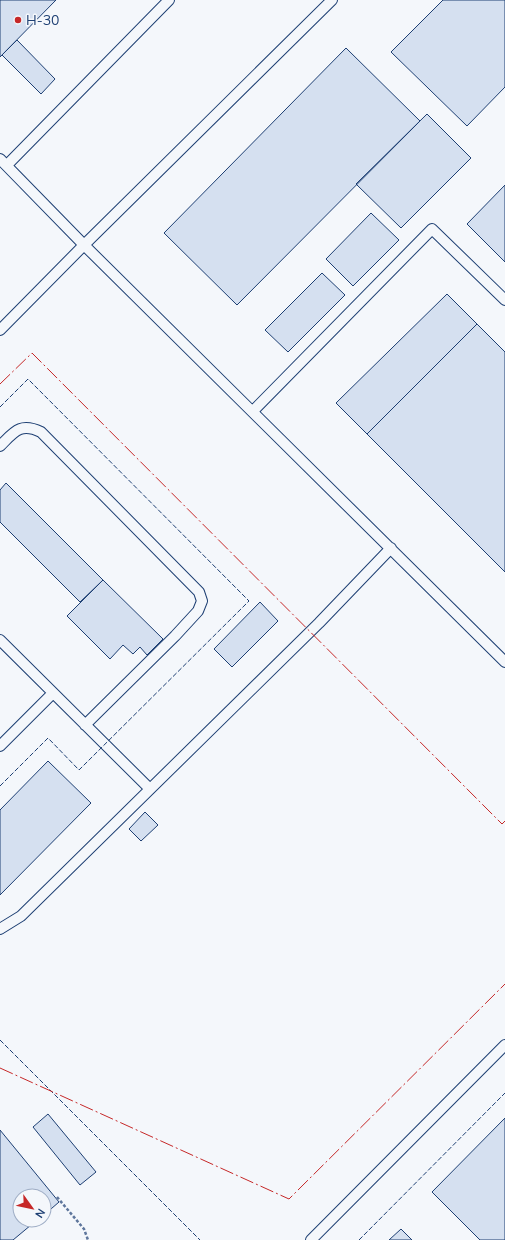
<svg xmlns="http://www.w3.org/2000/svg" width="505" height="1240" font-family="Mulish,sans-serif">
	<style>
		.building { fill: #d5e0f0; stroke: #1d3f73 }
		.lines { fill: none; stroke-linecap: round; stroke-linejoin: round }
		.lane-casing { stroke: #1d3f73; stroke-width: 12 }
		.path { stroke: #5e769c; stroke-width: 2.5; stroke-dasharray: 3 2; stroke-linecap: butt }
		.lane { stroke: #f4f7fb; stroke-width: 10 }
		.fence { stroke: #1d3f73; stroke-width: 1; stroke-dasharray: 5 2; stroke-linecap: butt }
		.power { stroke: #c62828; stroke-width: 1; stroke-dasharray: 14 3 2 3; stroke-linecap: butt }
		.poi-dot { fill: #c62828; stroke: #f4f7fb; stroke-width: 1.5 }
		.labels { text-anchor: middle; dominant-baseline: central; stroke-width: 3; stroke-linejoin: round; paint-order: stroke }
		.poi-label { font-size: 14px; fill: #1d3f73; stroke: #f4f7fb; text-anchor: start }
	</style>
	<rect width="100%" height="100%" fill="#f4f7fb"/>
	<path class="building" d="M0,0H56L0,57Z
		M443,0H505V87L467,126L391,52Z
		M17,40L55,79L41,94L2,55Z
		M346,48L420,121L237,305L164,233Z
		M427,114L471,158L401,228L356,184Z
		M505,185V262L467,224Z
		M371,213L399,240L353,286L326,259Z
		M322,273L345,295L288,352L265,330Z
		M447,294L477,324L367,434L336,403Z
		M477,324L505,352V572L367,434Z
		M6,483L103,580L80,602L0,522V490Z
		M103,580L163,639L147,655L140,647L133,654L123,645L110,659L67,616Z
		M260,602L278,621L232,667L214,649Z
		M48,761L91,803L0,895V810Z
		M145,812L158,825L141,841L129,829Z
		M48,1114L96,1172L80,1185L33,1127Z
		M505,1118V1240H480L432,1192Z
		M0,1130L59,1202L44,1215V1196H20V1220H37L13,1240H0Z
		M401,1229L412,1240H389Z"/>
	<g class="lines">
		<defs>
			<path id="lane" d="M0,159L84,245L505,662
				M7,165L169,0
				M0,330L84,245L332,0
				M253,411L432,229L505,300
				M0,446C14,432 20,422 41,432L199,592L202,601L198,611L175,636L85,725
				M0,640L150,789
				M0,746L53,693
				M0,929L21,916L319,623L391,548
				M311,1240L505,1045"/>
		</defs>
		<use href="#lane" class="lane-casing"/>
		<path class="path" d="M57,1197L84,1229L88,1240"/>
		<use href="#lane" class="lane"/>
		<path class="fence" d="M0,407L28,379L249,601L79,770L48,738L0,786
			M0,1040L200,1240
			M359,1240L505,1093"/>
		<path class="power" d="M0,384L32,353L502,824L505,821
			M0,1068L289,1199L505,984"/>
	</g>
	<circle class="poi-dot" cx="18" cy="20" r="4"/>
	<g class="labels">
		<g class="poi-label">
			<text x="26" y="20">H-30</text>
		</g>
	</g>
	<g transform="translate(32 1208) rotate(123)"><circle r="19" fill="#f4f7fb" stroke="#9eadc5"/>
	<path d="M0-3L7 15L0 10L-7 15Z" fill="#c62828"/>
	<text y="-6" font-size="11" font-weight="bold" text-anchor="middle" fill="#1d3f73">N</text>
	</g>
</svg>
